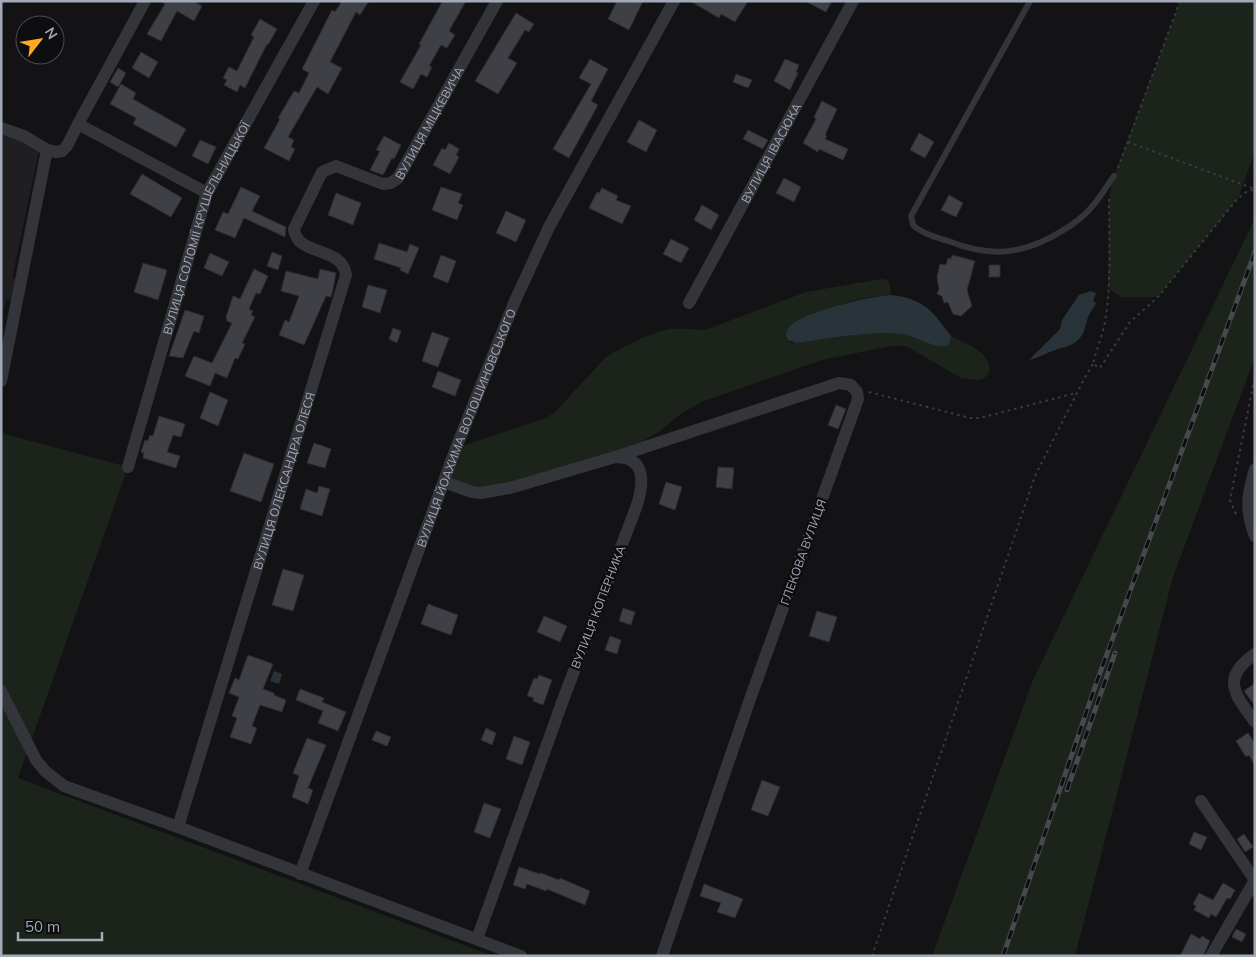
<svg xmlns="http://www.w3.org/2000/svg" width="1256" height="957" font-family="Mulish,sans-serif">
	<style>
		.built { fill: #1f1f22 }
		.green { fill: #1b231b }
		.water { fill: #28333a }
		.building { fill: #3f4045; stroke: #2d2d31 }
		.lines { fill: none; stroke-linecap: round; stroke-linejoin: round }
		.path { stroke: #393c41; stroke-width: 2; stroke-dasharray: 2.5 4; stroke-linecap: butt }
		.lane { stroke: #33353a; stroke-width: 6 }
		.street { stroke: #33353a; stroke-width: 12 }
		.rail-casing { stroke: #46494f; stroke-width: 5 }
		.rail { stroke: #0e0e10; stroke-width: 3; stroke-dasharray: 9; stroke-linecap: butt }
		.labels { text-anchor: middle; dominant-baseline: central; stroke-width: 5; stroke-linejoin: round; paint-order: stroke }
		.street-label { font-size: 12px; fill: #a3aab7; stroke: #0e0e10 }
	</style>
	<rect width="100%" height="100%" fill="#131315"/>
	<path class="built" d="M1,128L40,146L12,278L17,280L13,301L6,300L1,325Z"/>
	<path class="green" d="M1180,1H1255V152L1238,198L1158,297H1121L1108,288L1109,198L1114,176Z
		M1255,218V357L1173,577L1075,956H932L1033,680Z
		M881,279L887,280L890,284L891,295C857,297 821,309 790,326L791,343H796C830,339 866,331 901,334C916,335 935,351 949,344L951,336C967,344 994,353 989,374L983,379L976,380L961,378L906,346H891L822,360L704,401L682,413L659,432L615,457L500,490L444,482L456,448L546,418L555,412L605,358C619,348 653,332 669,329C682,327 695,331 708,329L806,292Z
		M1,433L128,467L18,778L493,956H1Z"/>
	<path class="water" d="M1091,291L1096,293L1093,301L1096,303C1094,308 1092,309 1090,313C1086,320 1086,328 1082,335C1075,346 1066,346 1055,350C1046,353 1039,358 1029,360L1060,329L1062,320L1079,295Z
		M891,295C924,299 932,310 951,336L949,345C935,351 916,335 901,334C866,331 830,339 796,343L788,340L786,335C787,331 788,328 791,325C810,310 867,297 891,295Z
		M274,671L282,674L279,684L270,681Z"/>
	<path class="building" d="M161,1H194L202,6L194,21L177,11L161,41L147,34L165,4Z
		M342,1H369L360,15L356,12L330,62L342,68L328,94L317,87L288,137L294,140L291,147L295,149L289,161L264,148L280,119L278,118L294,91L299,93L309,73L302,69L332,10L335,12Z
		M441,1H466L449,31L455,35L447,48L441,45L429,66L432,67L427,77L421,74L413,89L400,82L421,45L419,44L442,2Z
		M617,1H643L629,30L608,19Z
		M690,1H748L735,22L721,14L719,18Z
		M805,1H832L826,12Z
		M516,13L534,24L529,32L525,30L508,58L517,63L498,94L475,81Z
		M260,19L277,29L268,45L267,44L245,88L240,85L237,92L224,85L227,80L223,78L229,67L237,71L254,37L251,35Z
		M141,52L158,62L149,78L132,68Z
		M590,59L608,69L591,101L598,105L569,158L553,149L591,84L579,78Z
		M785,59L799,65L796,72L798,73L790,90L774,81Z
		M118,68L126,73L118,87L110,82Z
		M736,74L752,80L748,88L733,82Z
		M121,84L136,93L133,99L186,129L176,147L133,124L136,118L110,104Z
		M822,101L837,109L825,135L827,136L825,139L848,149L843,160L819,149L818,152L803,143L816,119L814,117Z
		M639,120L657,130L646,152L627,142Z
		M748,130L768,140L763,149L743,139Z
		M919,133L934,142L925,158L910,150Z
		M384,136L401,145L394,159L392,158L383,175L370,170L380,151L376,150Z
		M200,140L216,147L208,164L192,156Z
		M449,143L459,149L456,155L459,157L450,174L433,165L442,148L445,150Z
		M142,174L182,198L171,217L130,194Z
		M784,178L801,187L794,202L776,193Z
		M241,187L260,196L252,211L286,227L285,237L244,218L235,238L215,230L223,212L228,214Z
		M441,187L462,194L458,203L463,205L457,220L432,210Z
		M602,188L618,196L616,200L631,206L622,224L589,208L597,192L599,193Z
		M336,193L361,203L353,225L328,215Z
		M949,195L963,203L956,217L941,210Z
		M702,205L719,215L711,230L694,220Z
		M506,211L526,220L516,242L496,233Z
		M671,239L689,248L681,263L663,254Z
		M379,243L407,252L410,244L419,248L408,274L400,270L401,268L374,259Z
		M272,252L282,256L278,270L267,266Z
		M210,253L229,262L222,276L204,268Z
		M441,255L456,261L448,283L433,277Z
		M952,255L975,261L967,290L972,306L961,316L953,314L948,302L944,303L942,296L937,294L939,289L937,277L940,264L946,265L948,258L951,259Z
		M143,263L167,270L158,300L134,292Z
		M989,265H1000V277H989Z
		M254,269L268,276L260,294L256,293L249,309L253,311L251,315L255,317L242,343L245,344L238,359L235,358L227,378L215,373L210,386L185,376L194,356L212,363L232,323L227,321L226,317L233,296L240,299Z
		M320,269L336,273L333,289L331,297L326,296L304,345L279,335L285,320L289,322L299,296L281,291L286,271L318,279Z
		M368,285L387,290L380,313L362,307Z
		M185,310L204,316L199,333L194,331L183,358L169,356Z
		M393,328L401,331L397,343L389,339Z
		M432,332L449,338L438,367L422,361Z
		M438,371L461,380L455,396L432,387Z
		M210,392L228,400L218,426L200,418Z
		M836,405L846,409L838,429L828,425Z
		M159,416L185,424L181,437L173,435L167,452L180,456L176,468L143,458L144,453L141,452L145,440L148,441L150,435L153,436Z
		M314,443L331,449L325,468L307,463Z
		M244,453L274,464L261,502L230,491Z
		M718,467L734,468L732,489L716,487Z
		M666,482L682,487L675,510L659,504Z
		M319,486L330,489L322,516L300,509L306,489L317,493Z
		M283,569L304,575L293,611L272,605Z
		M428,604L458,615L451,635L421,624Z
		M623,608L635,612L631,625L619,621Z
		M817,611L837,617L829,642L809,636Z
		M544,616L567,626L560,642L537,632Z
		M610,636L621,640L617,654L605,650Z
		M248,655L273,664L263,689L274,693V695L286,700L282,712L260,705L252,726L257,728L251,744L230,737L237,718L232,716L239,697L229,693L235,678L239,680Z
		M539,675L552,680L543,705L533,701L534,698L527,696L534,678L537,679Z
		M1255,683V706L1244,691Z
		M300,689L324,698L322,702L346,712L338,731L318,723L323,711L296,700Z
		M486,728L496,733L492,745L481,740Z
		M376,731L391,737L387,746L372,740Z
		M1248,733L1255,743V766L1249,755L1246,757L1236,741Z
		M514,736L530,742L522,765L506,759Z
		M307,738L326,745L308,788L313,790L308,804L292,797L299,776L293,773Z
		M762,780L780,787L768,816L751,810Z
		M484,803L501,809L490,838L474,832Z
		M1194,832L1207,837L1201,850L1189,844Z
		M1244,834L1253,847L1245,852L1237,839Z
		M519,867L540,874L541,873L559,880L560,878L590,891L585,905L547,889L546,891L527,884L525,889L513,885Z
		M1223,883L1235,890L1230,899L1227,898L1216,917L1211,914L1209,918L1194,910L1196,906L1193,904L1199,893L1213,900Z
		M704,884L743,899L735,918L717,912L721,903L700,896Z
		M1236,929L1246,934L1242,942L1232,937Z
		M1191,934L1200,939L1202,936L1210,941L1203,956H1180Z"/>
	<g class="lines">
		<path class="path" d="M1128,142L1255,189
			M1118,168L1180,1
			M1109,199C1109,241 1112,285 1104,327C1101,339 1096,351 1093,364L1100,368L1130,322L1158,297L1238,198L1246,192L1255,189
			M869,392L970,418H980L1076,393
			M1236,514L1230,500L1255,376
			M872,956L1035,476L1084,379L1093,364"/>
		<path class="lane" d="M1030,1L911,216L913,225C922,234 939,238 951,242C992,258 1025,254 1062,231C1072,225 1081,219 1089,210C1099,200 1106,187 1114,176"/>
		<g class="street">
			<path d="M78,124L207,193"/>
			<path d="M1,128L24,136L47,150"/>
			<path id="s1" d="M689,303L853,1"/>
			<path d="M1,381L47,150L57,152L62,151L67,146L78,124L145,1"/>
			<path d="M615,457L839,383L851,385L857,392L858,399L749,702L662,956"/>
			<path id="s2" d="M128,467L207,193L314,1"/>
			<path d="M1255,469C1247,496 1245,510 1255,536"/>
			<path d="M444,482L472,492L481,493L510,488L615,457C646,457 644,482 637,505L563,700L477,939"/>
			<path d="M1255,654C1220,678 1235,695 1255,722"/>
			<path d="M1,691L36,760L45,771L64,786L178,827L521,956"/>
			<path d="M1201,801L1254,879"/>
			<path id="s3" d="M178,827L346,275C342,245 297,257 294,229L322,172L336,166L383,184L391,183L398,178L497,1"/>
			<path id="s4" d="M300,874L456,448L514,303L549,227L674,1"/>
			<path d="M1211,956L1255,880"/>
		</g>
		<defs>
			<path id="rail" d="M1067,790L1115,653
				M1003,956L1097,681L1255,252"/>
		</defs>
		<use href="#rail" class="rail-casing"/>
		<use href="#rail" class="rail"/>
	</g>
	<g class="labels">
		<g class="street-label">
			<text stroke="none"><textPath href="#s3" startOffset="860">ВУЛИЦЯ МІЦКЕВИЧА</textPath></text>
			<text stroke="none"><textPath href="#s1" startOffset="171">ВУЛИЦЯ ІВАСЮКА</textPath></text>
			<text stroke="none"><textPath href="#s2" startOffset="252">ВУЛИЦЯ СОЛОМІЇ КРУШЕЛЬНИЦЬКОЇ</textPath></text>
			<text stroke="none"><textPath href="#s4" startOffset="476">ВУЛИЦЯ ЙОАХИМА ВОЛОШИНОВСЬКОГО</textPath></text>
			<text stroke="none"><textPath href="#s3" startOffset="362">ВУЛИЦЯ ОЛЕКСАНДРА ОЛЕСЯ</textPath></text>
			<text transform="translate(803 552) rotate(-70)">ГЛЕКОВА ВУЛИЦЯ</text>
			<text transform="translate(598 607) rotate(-69)">ВУЛИЦЯ КОПЕРНИКА</text>
		</g>
	</g>
	<rect width="1256" height="957" fill="none" stroke="#a3aab7" stroke-width="5"/>
	<g transform="translate(40 40) rotate(59)"><circle r="24" fill="#0e0e10" stroke="#4a4c53"/>
	<path d="M0-4L9 19L0 12L-9 19Z" fill="#ffaa21"/>
	<text y="-8" font-size="14" font-weight="bold" text-anchor="middle" fill="#a3aab7">N</text>
	</g>
	<path d="M18 932v8h84v-8" fill="none" stroke="#a3aab7" stroke-width="2.5"/>
	<text x="25" y="932" font-size="15" fill="#a3aab7" stroke="#0e0e10" stroke-width="4" paint-order="stroke">50 m</text>
</svg>
